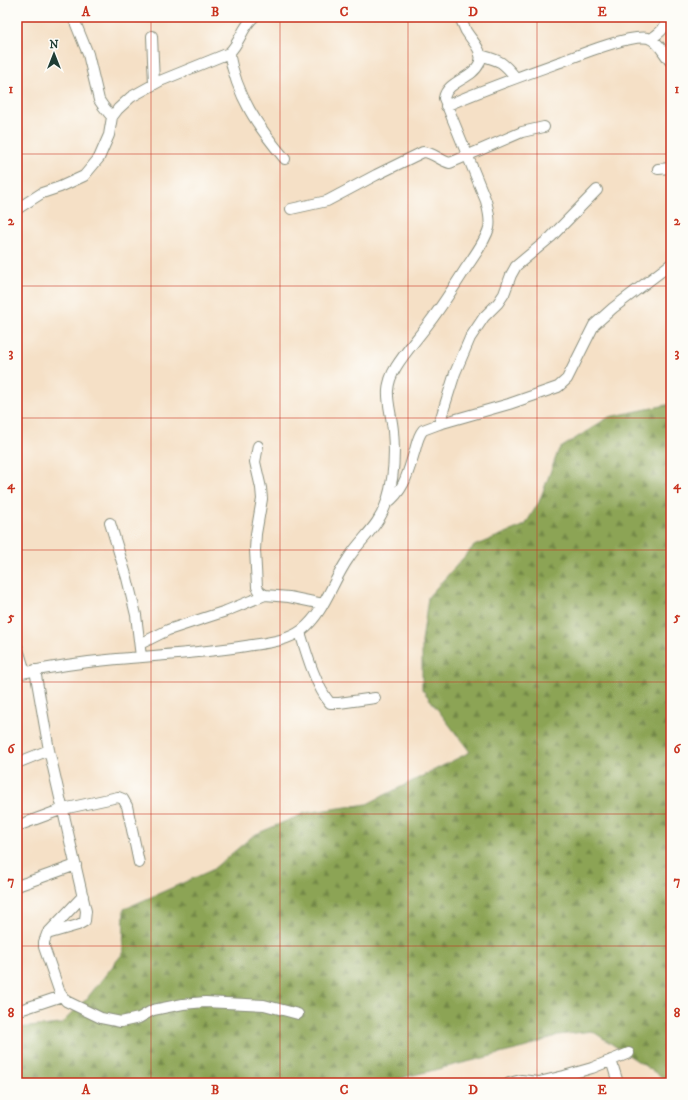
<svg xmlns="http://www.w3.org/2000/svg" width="688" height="1100" font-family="'IM FELL DW Pica',serif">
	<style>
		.forest { fill: url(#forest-firs); stroke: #567044 }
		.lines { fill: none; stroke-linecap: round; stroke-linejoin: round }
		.minor-casing { stroke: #8a8e7d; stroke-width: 12 }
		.minor { stroke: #fff; stroke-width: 10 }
		.grid { fill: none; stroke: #c8321e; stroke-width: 1; stroke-opacity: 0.55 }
		.neatline { fill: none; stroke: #c8321e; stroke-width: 1.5 }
		.grid-label { font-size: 13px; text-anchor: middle; font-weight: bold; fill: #c8321e }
	</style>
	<defs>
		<pattern id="forest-firs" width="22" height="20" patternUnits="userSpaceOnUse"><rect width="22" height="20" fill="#8ca455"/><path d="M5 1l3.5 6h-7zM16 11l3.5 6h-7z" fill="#728747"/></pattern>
	</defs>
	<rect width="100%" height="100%" fill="#fdfcf7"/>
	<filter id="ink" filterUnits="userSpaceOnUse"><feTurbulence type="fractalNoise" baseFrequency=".025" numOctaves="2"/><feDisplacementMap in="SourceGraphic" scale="8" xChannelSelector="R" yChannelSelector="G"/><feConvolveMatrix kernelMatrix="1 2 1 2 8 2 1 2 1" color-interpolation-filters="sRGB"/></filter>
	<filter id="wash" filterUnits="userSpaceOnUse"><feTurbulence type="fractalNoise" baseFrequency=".012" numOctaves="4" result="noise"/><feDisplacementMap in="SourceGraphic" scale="16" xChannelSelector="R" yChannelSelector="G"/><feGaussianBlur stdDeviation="0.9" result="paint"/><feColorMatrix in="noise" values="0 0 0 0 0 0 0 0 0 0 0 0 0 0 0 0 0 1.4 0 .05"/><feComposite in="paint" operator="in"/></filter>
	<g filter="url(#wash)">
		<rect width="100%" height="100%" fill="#f5e0c6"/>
		<path class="forest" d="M671,404V1083L592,1031L558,1035L524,1048L381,1083H17V1028L61,1024L88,997L123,953L124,909L212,870L254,835L305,813L367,804L470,752L422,689V642L428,597L474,546L525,525L539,502L559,449L609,417Z"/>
	</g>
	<g filter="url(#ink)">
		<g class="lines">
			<defs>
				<path id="minor" d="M73,17L88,54L99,100L103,106L112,117
					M152,36L154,84
					M651,39C659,33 667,28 667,17
					M229,53C237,96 257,126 285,159
					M480,55C501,61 502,61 516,78
					M446,106C484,89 524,75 563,61C581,54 631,34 648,38C659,41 664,55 671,62
					M658,169L671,168
					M17,209L42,193L60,187L84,176L99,158L109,135L112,117L118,109L131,97L160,81L229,53C240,43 242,27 254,17
					M291,209L327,201L376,175L423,152C433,152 440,161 450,163L522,132L544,127
					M439,424L455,373L470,338L484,317L498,303L504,294L511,275L516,266L551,237L597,190
					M258,446L255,462L261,488L262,499L256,534L255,550L257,587L260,592L265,595L289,597L323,604
					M386,504C405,490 408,472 415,450C417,443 418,436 423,430L439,424L509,404L558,387L567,379L594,325L613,308L671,264
					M110,523L127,578L136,615L141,657
					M300,632C306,652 316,687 330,703H339L375,698
					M140,644L168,630L226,611L265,595
					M17,646L25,672
					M35,670L49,750L86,911L85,921L78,925L47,934L44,942V947L60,993L66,1001L101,1018L121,1022L139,1018L153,1010L183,1004L205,1002L264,1005L298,1014
					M17,674C50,667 84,662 117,659C160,655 203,653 246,646C264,643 286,642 302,630C324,613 332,582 348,559C362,537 379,527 387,501C394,479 395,454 393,431C391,407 381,391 396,367C405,352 418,338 429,323C442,306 454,287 466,268C474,256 485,242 489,228C491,219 488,210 486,201L444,98C447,81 472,79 479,64C485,52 472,41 466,31C464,27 462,22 460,17
					M17,763L49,750
					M17,826L63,809L118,797L123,799L127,806L139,863
					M17,886L76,865
					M47,934L83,896
					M17,1011L62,996
					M611,1060L618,1083
					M509,1083L521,1080L539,1082L564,1076L592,1068L629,1053"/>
			</defs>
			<use href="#minor" class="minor-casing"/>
			<use href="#minor" class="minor"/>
		</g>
	</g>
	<path class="grid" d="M151,17V1083M280,17V1083M408,17V1083M537,17V1083M17,154H671M17,286H671M17,418H671M17,550H671M17,682H671M17,814H671M17,946H671"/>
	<rect width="688" height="1100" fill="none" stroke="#fdfcf7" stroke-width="44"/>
	<g transform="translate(54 54)" stroke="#fdfcf7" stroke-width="3" paint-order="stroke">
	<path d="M0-3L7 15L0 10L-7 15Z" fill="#1f3d34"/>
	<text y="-6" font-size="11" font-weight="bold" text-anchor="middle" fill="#1f3d34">N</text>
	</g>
	<rect x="22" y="22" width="644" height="1056" class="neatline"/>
	<g class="grid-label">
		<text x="86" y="16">A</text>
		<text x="215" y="16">B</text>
		<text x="344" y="16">C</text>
		<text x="473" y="16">D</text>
		<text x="602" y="16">E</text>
		<text x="11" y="93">1</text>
		<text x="677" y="93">1</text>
		<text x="11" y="225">2</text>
		<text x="677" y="225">2</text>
		<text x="11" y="357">3</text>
		<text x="677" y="357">3</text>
		<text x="11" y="489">4</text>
		<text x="677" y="489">4</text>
		<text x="11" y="621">5</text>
		<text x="677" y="621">5</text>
		<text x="11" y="753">6</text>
		<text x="677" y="753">6</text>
		<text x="11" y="885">7</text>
		<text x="677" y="885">7</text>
		<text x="11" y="1017">8</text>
		<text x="677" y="1017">8</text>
		<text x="86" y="1094">A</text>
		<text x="215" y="1094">B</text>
		<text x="344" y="1094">C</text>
		<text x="473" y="1094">D</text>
		<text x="602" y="1094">E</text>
	</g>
</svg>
